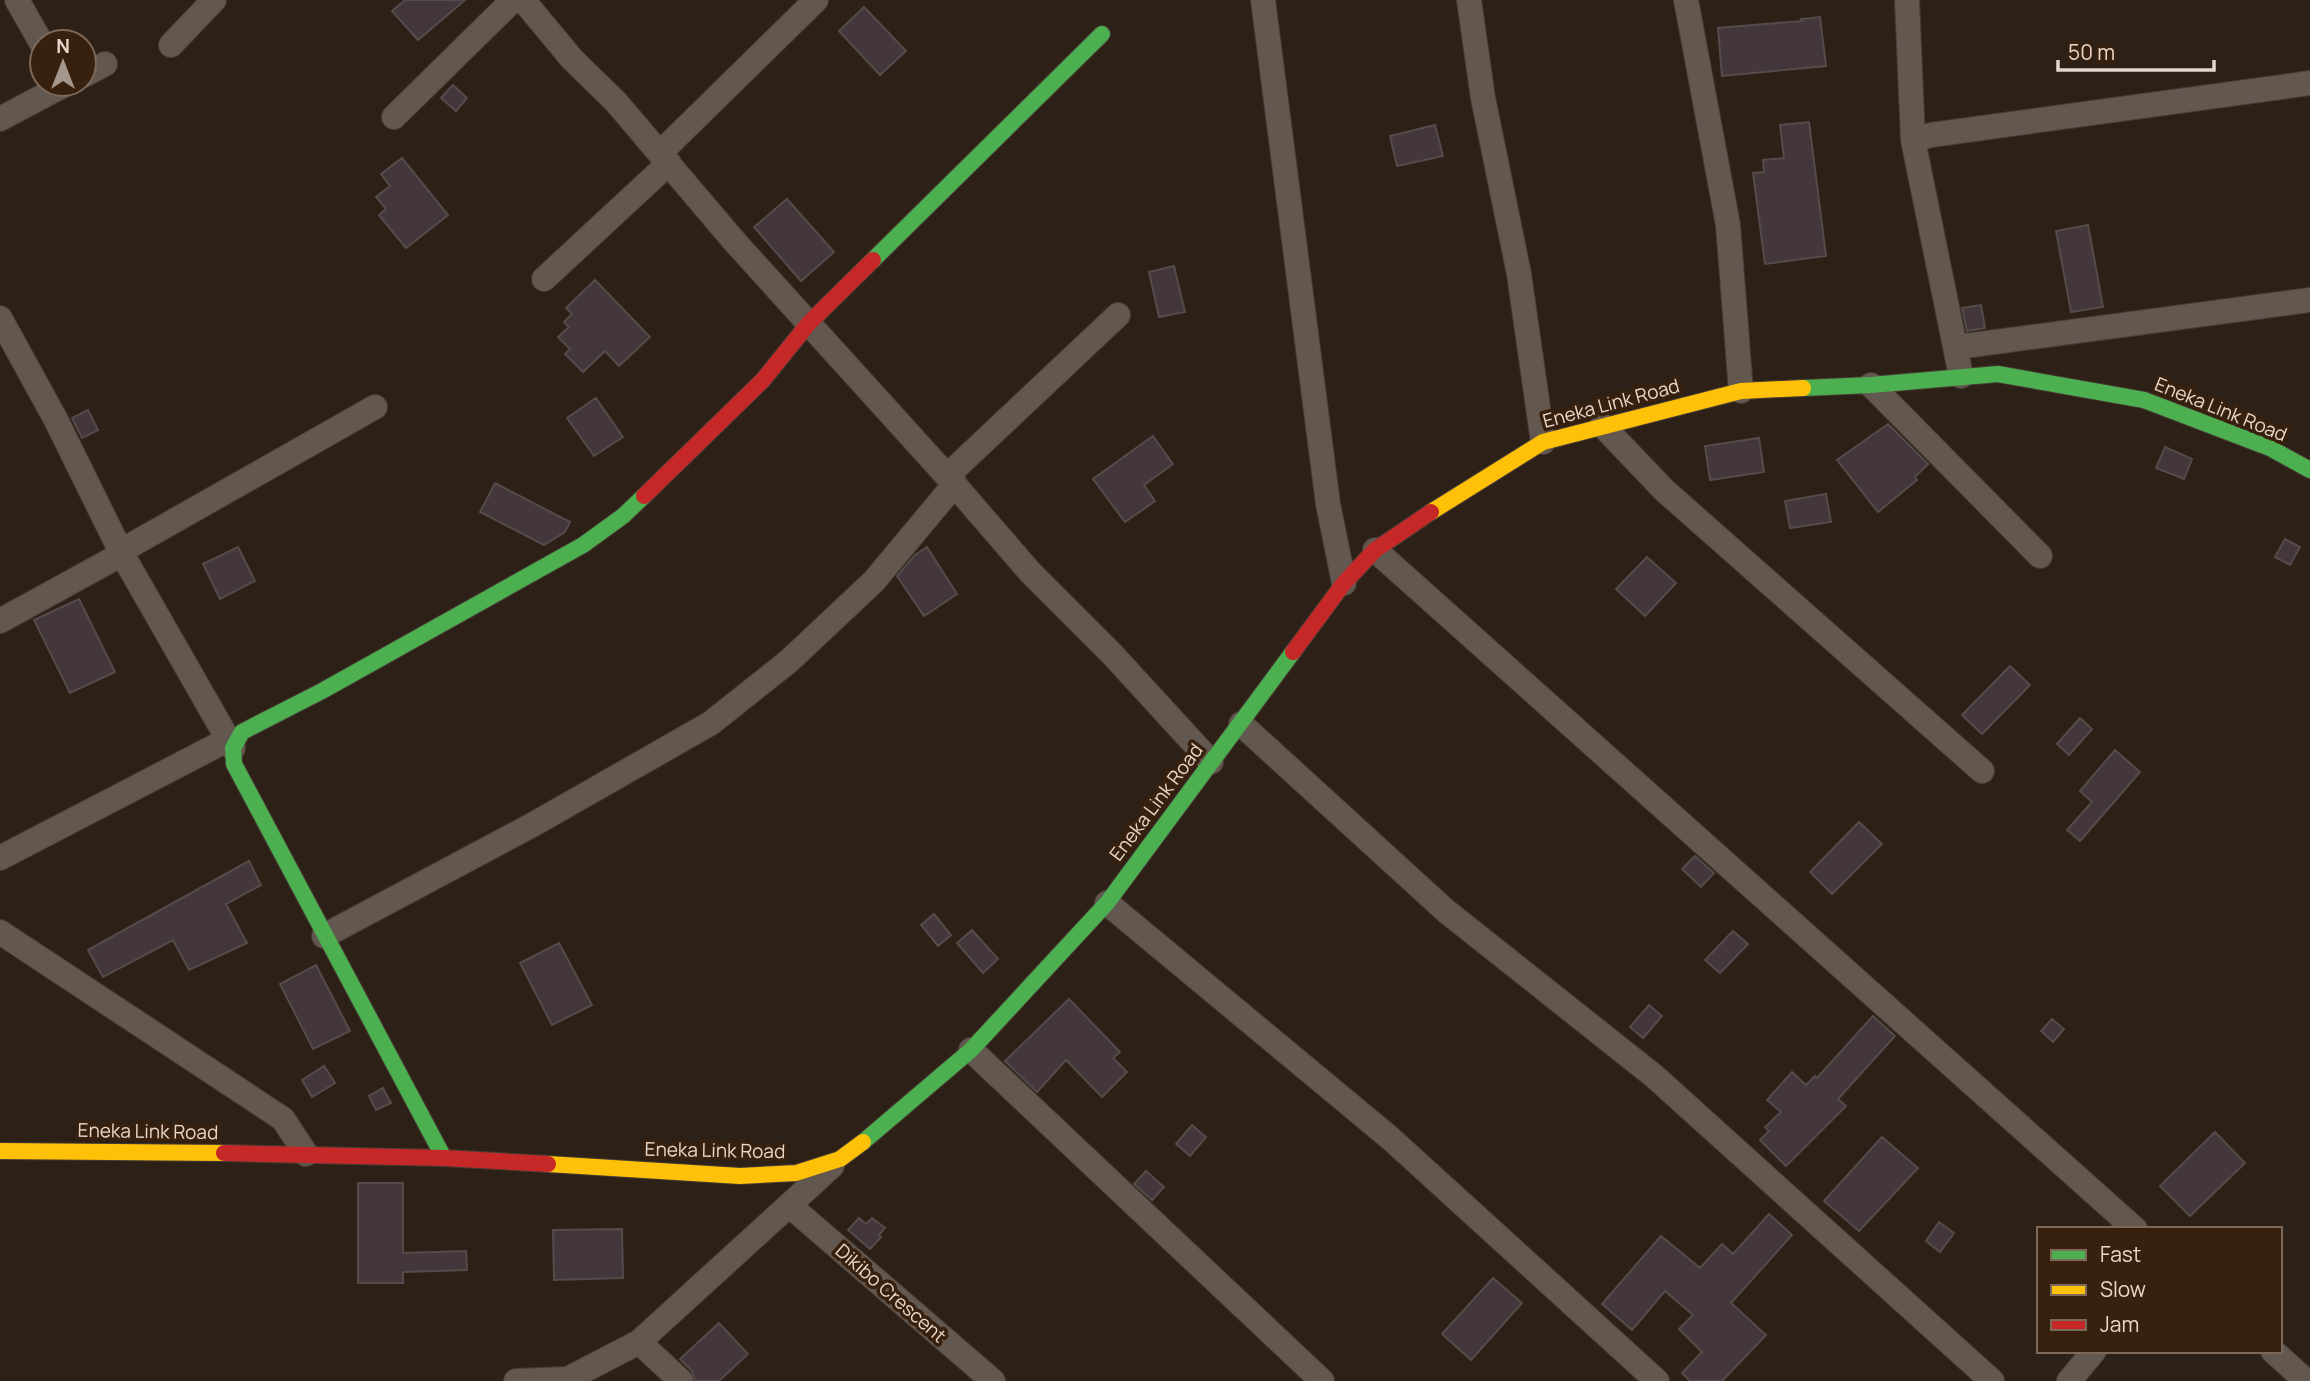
<svg xmlns="http://www.w3.org/2000/svg" width="2310" height="1381" font-family="Manrope,sans-serif">
	<style>
		.building { fill: #44373b; stroke: #554b4a; stroke-width: 2 }
		.lines { fill: none; stroke-linecap: round; stroke-linejoin: round }
		.street-casing { stroke: #473c35; stroke-width: 26 }
		.fast-casing { stroke: #473c35; stroke-width: 18 }
		.slow-casing { stroke: #473c35; stroke-width: 18 }
		.jam-casing { stroke: #473c35; stroke-width: 18 }
		.street { stroke: #635850; stroke-width: 24 }
		.fast { stroke: #4caf50; stroke-width: 16 }
		.slow { stroke: #ffc107; stroke-width: 16 }
		.jam { stroke: #c62828; stroke-width: 16 }
		.labels { text-anchor: middle; dominant-baseline: central; stroke-width: 7; stroke-linejoin: round; paint-order: stroke }
		.street-label { font-size: 19px; fill: #e6d6cb; stroke: #37200d }
	</style>
	<rect width="100%" height="100%" fill="#2d2117"/>
	<path class="building" d="M405,0H465L418,40L392,11Z
		M864,7L906,51L880,75L839,31Z
		M1820,17L1826,66L1722,76L1718,28L1802,21L1801,19Z
		M453,85L467,98L456,111L441,98Z
		M1809,122L1826,256L1765,264L1753,173L1764,172L1763,160L1784,158L1780,125Z
		M1435,125L1443,156L1397,166L1390,136Z
		M402,158L448,215L406,248L379,215L386,209L376,197L390,186L381,174Z
		M787,199L834,252L801,281L754,227Z
		M2088,225L2103,307L2071,312L2056,231Z
		M1174,266L1185,312L1159,317L1149,272Z
		M595,280L650,337L619,366L605,351L583,372L565,354L570,349L558,337L569,327L564,322L572,314L566,308Z
		M1981,305L1985,328L1967,331L1962,308Z
		M596,398L623,437L594,456L567,418Z
		M88,410L98,430L82,438L72,418Z
		M1888,424L1928,464L1915,477L1917,480L1878,512L1837,460Z
		M1153,436L1173,464L1144,485L1155,501L1125,522L1093,479Z
		M1759,438L1764,472L1710,480L1705,446Z
		M2165,447L2192,459L2184,479L2156,468Z
		M495,483L570,522L565,532L544,545L480,512Z
		M1826,494L1831,522L1790,528L1785,501Z
		M2285,539L2300,547L2290,565L2275,557Z
		M238,547L255,581L220,599L203,564Z
		M927,547L957,594L924,616L897,576L915,555Z
		M1647,557L1676,583L1645,616L1616,589Z
		M79,599L115,672L70,693L34,620Z
		M2010,666L2030,685L1982,734L1962,715Z
		M2080,718L2092,729L2069,755L2057,744Z
		M2115,750L2140,772L2080,841L2067,830L2092,802L2080,791Z
		M1859,822L1882,844L1832,894L1810,872Z
		M1695,856L1714,873L1701,887L1682,869Z
		M249,861L261,885L226,904L247,943L189,970L173,940L103,977L88,950Z
		M934,914L951,935L938,946L921,925Z
		M972,930L998,959L983,973L957,943Z
		M1733,931L1748,944L1720,973L1705,960Z
		M559,943L592,1005L552,1025L520,963Z
		M316,965L350,1031L313,1049L280,984Z
		M1069,999L1120,1052L1113,1058L1127,1072L1102,1097L1066,1060L1037,1092L1005,1061Z
		M1649,1005L1662,1016L1643,1038L1630,1027Z
		M1873,1016L1895,1036L1838,1099L1846,1106L1786,1166L1760,1140L1769,1131L1765,1127L1781,1112L1767,1100L1792,1072L1806,1085L1815,1076L1817,1078Z
		M2052,1019L2064,1029L2053,1042L2041,1031Z
		M324,1066L335,1083L312,1097L302,1080Z
		M383,1088L391,1103L376,1110L369,1096Z
		M1192,1125L1206,1137L1190,1156L1176,1144Z
		M2215,1132L2245,1163L2190,1216L2160,1186Z
		M1882,1137L1918,1168L1859,1231L1824,1201Z
		M1146,1171L1164,1187L1152,1200L1134,1184Z
		M358,1183H403V1253L466,1251L467,1270L403,1272V1283H358Z
		M1769,1214L1792,1235L1731,1303L1766,1335L1722,1381H1690L1682,1373L1702,1352L1679,1329L1693,1315L1665,1291L1632,1330L1602,1304L1661,1236L1700,1268L1722,1244L1733,1254Z
		M859,1218L866,1224L872,1218L885,1228L879,1235L881,1237L870,1249L848,1230Z
		M1939,1222L1954,1233L1940,1252L1926,1241Z
		M622,1229L623,1278L554,1280L553,1230Z
		M1493,1278L1522,1303L1471,1360L1442,1334Z
		M719,1323L748,1354L719,1381H695L692,1371L680,1359Z"/>
	<g class="lines">
		<defs>
			<path id="street" d="M17,0L42,44
				M523,0L572,59L616,102L735,242L947,476L1030,572L1112,654L1211,762
				M1263,0L1328,504L1344,583
				M1469,0L1483,98L1519,274L1543,442
				M1686,0L1728,225L1741,391
				M1907,0L1913,140L1961,376
				M171,45L214,0
				M84,75L105,64
				M394,117L513,0
				M0,119L66,84
				M1913,140L1931,135L2310,83
				M660,153L816,0
				M544,279L669,163
				M0,318L56,420L122,554L233,748
				M1957,347L2310,300
				M1871,385L2040,556
				M1602,425L1664,490L1982,771
				M947,476L1118,315
				M1375,550L2135,1229
				M121,551L375,407
				M0,621L122,554
				M1241,724L1446,911L1654,1076L1992,1381
				M0,858L229,739
				M1107,903L1390,1138L1657,1381
				M0,932L283,1119L306,1154
				M324,936L534,824L711,723L789,661L874,581L955,484
				M971,1050L1322,1381
				M789,1205L993,1381
				M639,1342L681,1381
				M2273,1351L2306,1381
				M516,1381L567,1379
				M564,1381L639,1342L832,1166
				M2069,1381L2094,1351"/>
			<path id="fast" d="M873,260L1102,34
				M1803,388L1871,385L1998,374L2144,400L2270,448L2310,470
				M863,1142L971,1050L1107,903L1293,652
				M444,1158L234,764L233,748L242,732L322,691L583,545L623,516L644,496"/>
			<path id="slow" d="M1431,512L1543,442L1741,391L1803,388
				M0,1151L224,1153
				M548,1164L740,1176L796,1173L840,1159L863,1142"/>
			<path id="jam" d="M644,496L763,380L809,323L873,260
				M1293,652L1344,583L1375,550L1431,512
				M224,1153L444,1158L548,1164"/>
		</defs>
		<use href="#street" class="street-casing"/>
		<use href="#fast" class="fast-casing"/>
		<use href="#slow" class="slow-casing"/>
		<use href="#jam" class="jam-casing"/>
		<use href="#street" class="street"/>
		<use href="#fast" class="fast"/>
		<use href="#slow" class="slow"/>
		<use href="#jam" class="jam"/>
	</g>
	<g class="labels">
		<g class="street-label">
			<text transform="translate(1611 403) rotate(-15)">Eneka Link Road</text>
			<text transform="translate(2221 409) rotate(22)">Eneka Link Road</text>
			<text transform="translate(1156 802) rotate(-53)">Eneka Link Road</text>
			<text transform="translate(148 1131) rotate(1)">Eneka Link Road</text>
			<text transform="translate(715 1150) rotate(1)">Eneka Link Road</text>
			<text transform="translate(891 1293) rotate(41)">Dikibo Crescent</text>
		</g>
	</g>
	<rect x="2037" y="1227" width="245" height="126" fill="#37200d" stroke="#7d6959" stroke-width="2"/>
	<rect x="2051" y="1250" width="35" height="10" fill="#4caf50" stroke="#7d6959" stroke-width="2"/>
	<text x="2100" y="1262" font-size="21" fill="#e6d6cb">Fast</text>
	<rect x="2051" y="1285" width="35" height="10" fill="#ffc107" stroke="#7d6959" stroke-width="2"/>
	<text x="2100" y="1297" font-size="21" fill="#e6d6cb">Slow</text>
	<rect x="2051" y="1320" width="35" height="10" fill="#c62828" stroke="#7d6959" stroke-width="2"/>
	<text x="2100" y="1332" font-size="21" fill="#e6d6cb">Jam</text>
	<g transform="translate(63 63)"><circle r="33" fill="#37200d" stroke="#7d6959" stroke-width="2"/>
	<path d="M0-5L12 26L0 18L-12 26Z" fill="#a5978c"/>
	<text y="-10" font-size="19" font-weight="bold" text-anchor="middle" fill="#e6d6cb">N</text>
	</g>
	<path d="M2058 60v10h156v-10" fill="none" stroke="#e6d6cb" stroke-width="3.5"/>
	<text x="2068" y="60" font-size="21" fill="#e6d6cb" stroke="#37200d" stroke-width="5" paint-order="stroke">50 m</text>
</svg>
